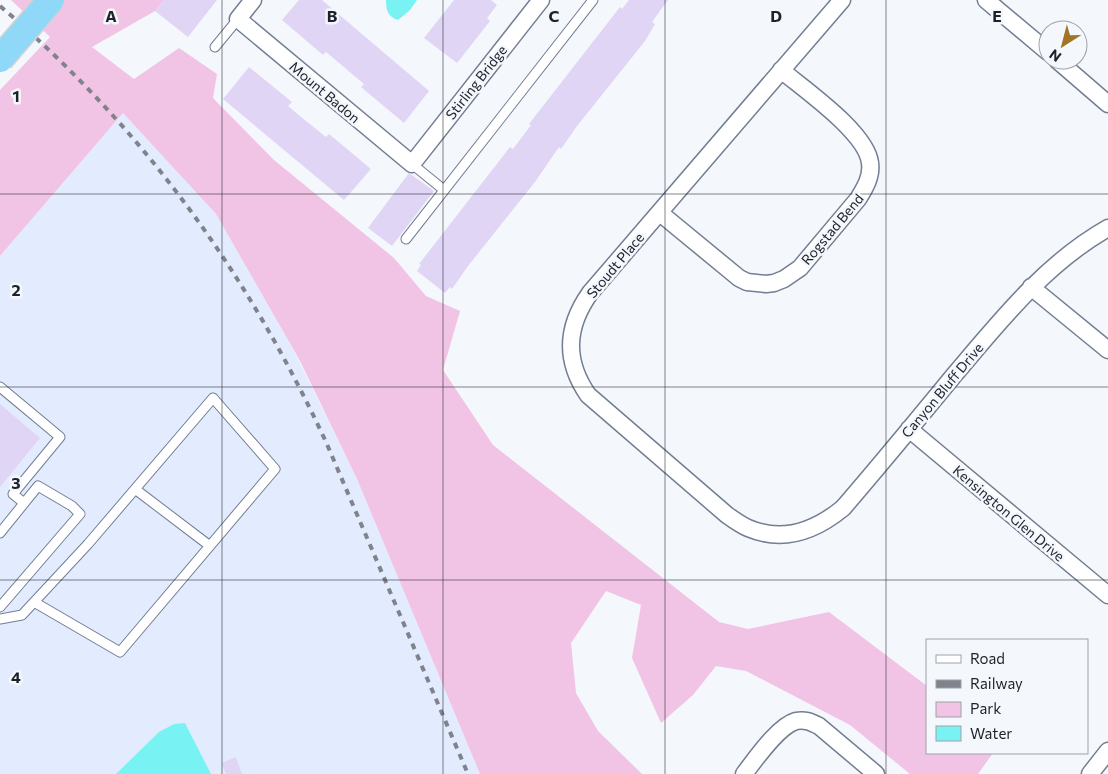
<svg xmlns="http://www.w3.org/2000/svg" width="1108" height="774" font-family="Commissioner,sans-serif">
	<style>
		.built { fill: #e3ecff }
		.green { fill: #f1c4e5 }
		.water { fill: #78f2f3 }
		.building { fill: #e0d5f5 }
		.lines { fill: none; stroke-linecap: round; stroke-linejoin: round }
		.service-casing { stroke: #737d93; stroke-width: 11 }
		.minor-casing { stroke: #737d93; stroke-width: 19 }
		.service { stroke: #fff; stroke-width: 9 }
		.minor { stroke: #fff; stroke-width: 16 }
		.rail { stroke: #80838b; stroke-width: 4; stroke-dasharray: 6 6; stroke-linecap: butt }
		.primary-bridge-casing { stroke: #d2d3d4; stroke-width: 29; stroke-linecap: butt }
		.primary-bridge { stroke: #8fd8f7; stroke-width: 26 }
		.grid { fill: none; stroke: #1d212a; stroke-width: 1; stroke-opacity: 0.55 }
		.labels { text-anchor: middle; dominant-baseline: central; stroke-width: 5; stroke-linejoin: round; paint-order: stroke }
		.street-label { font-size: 14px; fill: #1d212a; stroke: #f4f7fc }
		.grid-label { font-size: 16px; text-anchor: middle; font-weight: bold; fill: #1d212a; stroke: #f4f7fc; stroke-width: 5; stroke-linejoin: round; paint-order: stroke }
	</style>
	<rect width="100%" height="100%" fill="#f4f7fc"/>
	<path class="built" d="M123,113L216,214L295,353L357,479L480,774H0V256Z"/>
	<path class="green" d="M11,0H164L155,11L92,47L134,79L179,48L217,74L213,98L274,160L394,258L426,296L460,311L443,370L493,445L719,622L748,629L829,612L927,686V753H993L978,774H910L850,725L746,671L716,666L693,695L661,723L632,658L641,605L606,591L571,643L576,693L598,731L642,774H480L357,479L300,361L216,214L123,113L0,256V90L50,37Z"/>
	<path class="water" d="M386,0H417L410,10L398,20C388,17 386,10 386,0Z
		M185,723L211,774H116L159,732L174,724Z"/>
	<path class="building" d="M164,0H217L188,37L155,11Z
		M299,0H322L429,91L404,123L361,87L364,84L351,73L326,52L323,55L282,20Z
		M454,0H491L497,5L487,18L490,21L457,63L424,38Z
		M629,0H668L652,22L655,24L645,41L577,126L561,149L559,147L535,182L468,266L452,289L450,287L445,293L417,271L421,265L419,264L510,147L513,149L531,125L529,124L620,7L622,9Z
		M249,67L292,102L288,106L301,117L326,137L329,134L371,169L344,200L223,99Z
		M409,173L434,191L392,246L368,228Z
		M0,404L40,438L0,487Z
		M236,757L242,774H226L221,763Z"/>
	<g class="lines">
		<defs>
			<path id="service" d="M215,47L238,19
				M412,164L444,190
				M406,239L593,0
				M0,387L60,437L13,494L24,503
				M135,489L210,546
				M0,533L38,486L72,506L80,514L0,607
				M0,619L22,615L88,544L213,398L275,469L120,652L34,602"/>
			<path id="minor" d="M253,0L238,19L412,164L541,0
				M842,0L590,293C566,327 564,360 588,395L727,515C734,520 741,525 748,528C783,543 815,531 843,508C881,464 918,419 955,374C1001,320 1046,263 1108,228
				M986,0L1048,52
				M1057,60L1108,104
				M660,213L739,278L747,282L766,284L774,283L784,279L800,268L858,199C865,188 872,176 870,163C867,133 805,90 781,70
				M1031,287L1108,350
				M909,429L1108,595
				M744,774C755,760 778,726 796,721C805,719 811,722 819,726L876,774
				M1090,774L1108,751"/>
		</defs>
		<use href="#service" class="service-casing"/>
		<use href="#minor" class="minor-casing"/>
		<use href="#service" class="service"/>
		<use href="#minor" class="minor"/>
		<path class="rail" d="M0,6C143,128 247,272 326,442L468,774"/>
		<defs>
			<path id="primary-bridge" d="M0,59L51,0"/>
		</defs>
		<use href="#primary-bridge" class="primary-bridge-casing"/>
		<use href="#primary-bridge" class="primary-bridge"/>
	</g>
	<path class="grid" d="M222,0V774M443,0V774M665,0V774M886,0V774M0,194H1108M0,387H1108M0,580H1108"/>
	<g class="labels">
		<g class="street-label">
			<text transform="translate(476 82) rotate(-52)">Stirling Bridge</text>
			<text transform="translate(325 92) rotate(40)">Mount Badon</text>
			<text transform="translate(832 229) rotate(-50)">Rogstad Bend</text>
			<text transform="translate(615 265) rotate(-50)">Stoudt Place</text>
			<text transform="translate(942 390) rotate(-50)">Canyon Bluff Drive</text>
			<text transform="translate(1009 513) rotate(40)">Kensington Glen Drive</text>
		</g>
	</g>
	<g class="grid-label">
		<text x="111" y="22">A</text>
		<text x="332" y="22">B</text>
		<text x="554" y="22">C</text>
		<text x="776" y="22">D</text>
		<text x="997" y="22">E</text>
		<text x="16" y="102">1</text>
		<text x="16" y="296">2</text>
		<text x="16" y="489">3</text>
		<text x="16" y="683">4</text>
	</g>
	<rect x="926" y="639" width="162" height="115" fill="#f4f7fc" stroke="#9ea1a8"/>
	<rect x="936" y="655" width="25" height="8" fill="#ffffff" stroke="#9ea1a8"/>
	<text x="970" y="664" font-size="15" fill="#1d212a">Road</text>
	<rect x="936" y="680" width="25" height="8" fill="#80838b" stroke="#9ea1a8"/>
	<text x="970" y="689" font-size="15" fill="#1d212a">Railway</text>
	<rect x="936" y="702" width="25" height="15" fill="#f1c4e5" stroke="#9ea1a8"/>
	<text x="970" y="714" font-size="15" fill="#1d212a">Park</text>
	<rect x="936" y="726" width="25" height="15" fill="#78f2f3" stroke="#9ea1a8"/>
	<text x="970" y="739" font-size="15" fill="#1d212a">Water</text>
	<g transform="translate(1063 45) rotate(216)"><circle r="24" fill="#f4f7fc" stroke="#9ea1a8"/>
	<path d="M0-4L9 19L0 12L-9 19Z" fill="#a07625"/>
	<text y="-8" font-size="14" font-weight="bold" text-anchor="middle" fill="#1d212a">N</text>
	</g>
</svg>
